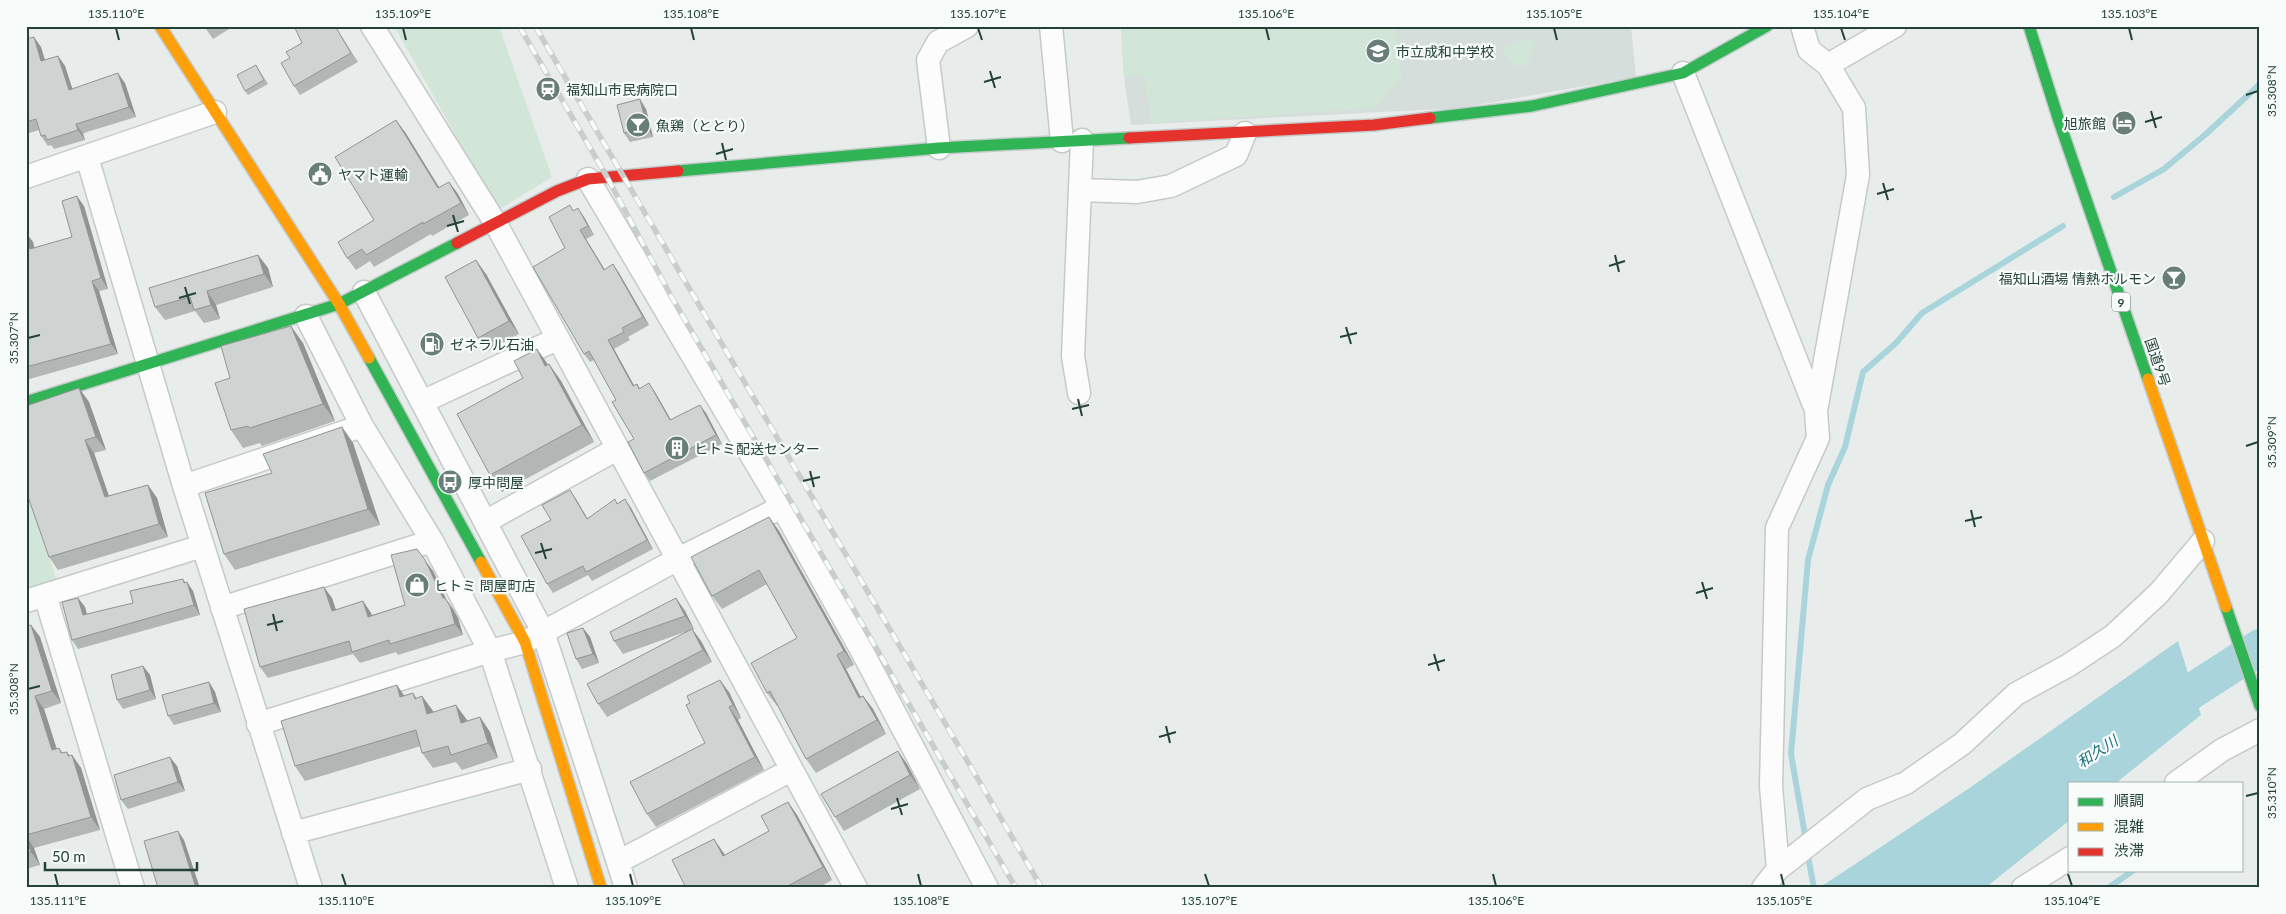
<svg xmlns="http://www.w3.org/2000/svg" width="2286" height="914" font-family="Lato,'Noto Sans JP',sans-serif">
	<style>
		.built { fill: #d6dedb }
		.green { fill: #d1e6d8 }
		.water { fill: #a9d4db }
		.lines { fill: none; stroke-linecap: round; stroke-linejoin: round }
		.stream { stroke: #a9d4db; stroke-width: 6 }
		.river { stroke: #a9d4db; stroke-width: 36 }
		.street-casing { stroke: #c5cac8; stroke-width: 25 }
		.fast-casing { stroke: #c3cbc8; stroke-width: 14 }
		.slow-casing { stroke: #c3cbc8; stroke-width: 14 }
		.jam-casing { stroke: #c3cbc8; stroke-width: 14 }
		.street { stroke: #fcfcfc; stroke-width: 22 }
		.fast { stroke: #30b455; stroke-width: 11 }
		.slow { stroke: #ff9f0a; stroke-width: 11 }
		.jam { stroke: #e5322d; stroke-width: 11 }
		.rail-casing { stroke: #c9cdcc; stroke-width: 5.5 }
		.rail { stroke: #f7fbf9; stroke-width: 4; stroke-dasharray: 11; stroke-linecap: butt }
		.wall { fill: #b2b6b5 }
		.shaded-wall { fill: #919493 }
		.building { fill: #cfd4d2; stroke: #919493 }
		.ticks { fill: none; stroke: #24423a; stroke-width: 2 }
		.labels { text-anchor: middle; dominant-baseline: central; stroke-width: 4.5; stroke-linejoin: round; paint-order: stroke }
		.shield { fill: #f7fbf9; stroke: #637a73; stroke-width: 1 }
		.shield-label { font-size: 12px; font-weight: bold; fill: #24423a }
		.poi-label { font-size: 14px; fill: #24423a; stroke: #f7fbf9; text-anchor: start }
		.street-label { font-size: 14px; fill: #24423a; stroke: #f7fbf9 }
		.water-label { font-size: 15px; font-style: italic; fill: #1c6f80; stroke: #f7fbf9 }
		.neatline { fill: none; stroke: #24423a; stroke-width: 2 }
		.ticks-label { font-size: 12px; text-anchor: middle; fill: #24423a }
	</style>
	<rect width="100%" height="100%" fill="#e8edeb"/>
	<path class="built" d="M1121,26H1631L1636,77L1460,108L1131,125L1124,77Z"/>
	<path class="green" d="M394,26H499L552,177L498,210Z
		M1121,26H1395L1402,76L1376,108L1151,123L1145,76L1124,77Z
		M1531,39L1536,44L1527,65L1516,67L1503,52L1505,45Z
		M26,487L58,584L26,593Z"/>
	<path class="water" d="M2178,641L2201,715L2116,783H2070V820L1985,888H1819L1968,789Z"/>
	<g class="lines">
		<path class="stream" d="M2114,197L2164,169L2206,134L2260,84
			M1806,841L1791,754L1808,560L1828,485L1845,447L1863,372L1896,343L1922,313L2063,226
			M1807,851L1814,888
			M2108,888L2134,870"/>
		<path class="river" d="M2152,717L2260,647"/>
		<defs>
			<path id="street" d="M372,26L496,224L856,888
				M1051,26L1062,141
				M1828,65L1895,26
				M1683,73L1816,410
				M939,148L928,60L938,42L967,26
				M87,157L184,486L311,888
				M26,177L215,112
				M588,179L782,507L863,653L987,888
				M1080,190L1137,192L1171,186L1236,155L1245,133
				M364,292L543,632L618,862L791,770
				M306,316L362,426L432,541L490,651L567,888
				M1079,393L1073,356L1082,140
				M422,402L557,339
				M184,486L362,426
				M485,522L617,449
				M45,595L133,888
				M26,601L202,546
				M222,608L432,541
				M258,724L490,651L525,642L678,559L782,507
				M2176,783L2222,750L2260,730
				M293,833L530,769
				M618,862L626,888
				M1778,869L1771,786L1777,528L1818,438L1816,411L1858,175L1854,108L1828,65L1809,50L1802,26
				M1763,888L1778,869L1867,799L1906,783L1962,744L2016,694L2069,665L2113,636L2159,593L2203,541
				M2023,888L2070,858"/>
			<path id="fast" d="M2029,26L2059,121L2148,379
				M1430,118L1532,106L1683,73L1767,26
				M678,171L939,148L1129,138
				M369,358L481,562
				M26,402L339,304L457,243
				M2226,607L2260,706"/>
			<path id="slow" d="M160,26L339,304L369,358
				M2148,379L2226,607
				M481,562L525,642L601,888"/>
			<path id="jam" d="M1129,138L1374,125L1430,118
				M457,243L557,191L588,179L678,171"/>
		</defs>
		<use href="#street" class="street-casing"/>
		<use href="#fast" class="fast-casing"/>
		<use href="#slow" class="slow-casing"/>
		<use href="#jam" class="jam-casing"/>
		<use href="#street" class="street"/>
		<use href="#fast" class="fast"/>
		<use href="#slow" class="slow"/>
		<use href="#jam" class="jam"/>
		<defs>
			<path id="rail" d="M519,26L607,177L671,296L1016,888
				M535,26L1042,888"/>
		</defs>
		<use href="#rail" class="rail-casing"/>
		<use href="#rail" class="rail"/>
	</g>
	<path class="wall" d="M204,26H234L213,39Z
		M335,26L358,62L300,95L294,86L290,58Z
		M26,39L41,47L45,60L58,56L65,66L72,89L125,83L136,117L87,132L83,134L85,140L54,149L51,145L48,146L41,136L39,130L26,134Z
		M256,65L268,84L248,95L245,91Z
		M646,109L653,137L630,142L624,133Z
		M405,132L439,188L449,182L458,194L469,215L432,236L431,234L374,267L370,261L356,270L347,258L374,220Z
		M84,206L108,289L99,291L118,354L26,380V233L33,242L34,248L72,237Z
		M573,211L584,217L594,235L586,239L604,269L619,273L649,325L628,337L630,340L614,349L634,385L637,384L640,388L655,392L671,420L706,413L722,444L650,481L644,473L634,439L616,400L594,360L590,362L584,354Z
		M258,255L268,268L273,287L216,305L220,319L204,323L195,311L165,320L155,307Z
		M486,274L519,334L488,351L478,338Z
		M303,343L335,421L262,446L260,443L243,448L231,430L230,378Z
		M537,349L548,365L549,364L561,381L594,442L502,492L490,475L523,378Z
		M79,388L89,402L106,450L94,453L109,496L148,485L157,498L168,537L58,570L49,557Z
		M342,427L353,443L380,525L235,570L224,554L272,473Z
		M576,499L587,518L617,503L631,508L653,549L592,581L588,575L553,593L547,584L551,520Z
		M769,517L779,531L854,665L846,669L861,697L863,696L873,709L886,734L816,773L806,759L778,706H777L767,693L797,638L767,584L722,609L712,596Z
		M433,571L446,599L453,609L458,618L463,635L398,655L396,652L360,663L353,654L268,678L260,667L332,598L336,610L363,601L371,613L372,615L405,605Z
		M185,582L193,591L200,615L78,649L72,640L78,598L85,607L87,614L133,603Z
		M676,598L685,611L694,629L693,630L701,641L712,662L607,717L598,704L685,632L623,654L614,641Z
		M31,625L40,637L61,703L44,709L57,749L59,748L63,753L70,756L72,755L81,768L100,830L34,848L40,865L26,869V626Z
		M583,628L590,637L599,663L582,669L576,659Z
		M143,666L150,675L156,699L123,709L117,700Z
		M209,682L215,692L221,712L174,725L168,716Z
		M397,685L404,696L413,693L417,698L422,696L433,712L467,721L480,717L490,732L498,758L462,770L456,762L433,768L422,753L421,746L305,781L295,766Z
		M729,692L741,718L738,720L764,770L656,827L647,814L705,743Z
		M907,764L920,789L844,831L835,817Z
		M177,766L185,791L128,809L121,800Z
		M788,802L797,815L832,880L818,888H686L723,852L725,855L769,831Z"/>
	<path class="shaded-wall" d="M34,37L41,47L48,71L41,61Z
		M58,56L65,66L76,100L69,90Z
		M118,73L125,83L136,117L129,107Z
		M640,99L646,109L653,137L647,128Z
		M396,120L405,132L447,200L438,188Z
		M76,124L83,134L85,140L78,130Z
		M449,182L458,194L469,215L461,203Z
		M77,196L84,206L108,289L101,278Z
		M578,208L584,217L594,235L588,226Z
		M580,230L586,239L610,278L604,270Z
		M26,233L33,242L37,259L30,249Z
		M258,255L268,268L273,287L264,274Z
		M476,260L486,274L519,334L509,321Z
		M613,264L619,273L649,325L643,317Z
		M92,281L99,291L118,354L111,344Z
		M207,291L216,305L220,319L211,305Z
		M291,326L303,343L335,421L323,404Z
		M608,340L614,349L639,395L633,386Z
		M537,349L549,366H545Z
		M549,364L561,381L594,442L582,425Z
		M649,383L655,392L676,429L670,420Z
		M79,388L89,402L106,450L96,437Z
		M700,405L706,413L722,444L716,435Z
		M342,427L353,443L380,525L368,509Z
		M85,440L94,453L114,511L105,497Z
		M148,485L157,498L168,537L159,524Z
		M570,490L576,499L593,528L587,519Z
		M625,499L631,508L653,549L647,540Z
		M769,517L779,531L854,665L844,651Z
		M425,560L433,571L446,599L453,609L458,618L463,635L455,624Z
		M183,579L188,587L187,582L193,591L200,615L194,605Z
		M324,587L332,598L340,622L332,611Z
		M78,598L85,607L89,624L83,615Z
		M676,598L685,611L694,629L685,616Z
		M363,601L371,613L376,628L368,617Z
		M31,625L40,637L61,703L52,691Z
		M583,628L590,637L599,663L593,654Z
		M692,629L701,641L712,662L703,650Z
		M837,655L846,669L868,712L859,698Z
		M143,666L150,675L156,699L150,690Z
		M720,680L729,692L741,718L733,705Z
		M209,682L215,692L221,712L214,703Z
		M397,685L407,700L400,697Z
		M35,696L44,709L61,763L52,750Z
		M422,696L433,711L438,729L427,714Z
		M863,696L873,709L886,734L877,720Z
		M456,705L467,720L472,738L461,723Z
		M729,707L738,720L764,770L755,757Z
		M480,717L490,732L498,758L488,743Z
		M898,751L907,764L920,789L910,775Z
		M67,752L74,762L72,755L81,768L100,830L91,817Z
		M170,757L177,766L185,791L178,782Z
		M788,802L797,815L832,880L823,867Z
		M178,831L184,840L200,888H196Z
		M26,836L34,848L40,865L31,852Z
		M714,839L723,852L732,869L723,856Z"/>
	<path class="building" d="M294,26H335L351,53L294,86L281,63L290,58L286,52L302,43Z
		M34,37L41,61L58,56L69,90L118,73L129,107L80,123L76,124L78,130L47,140L45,135L41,136L36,119L26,122V39Z
		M256,65L264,80L245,91L237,75Z
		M640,99L647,128L624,133L617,105Z
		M396,120L438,188L449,182L461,203L423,224V222L366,255L362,249L347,258L338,242L374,220L335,157Z
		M77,196L101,278L92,281L111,344L26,367V235L30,249L72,237L62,201Z
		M570,205L573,211L578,208L588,226L580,230L604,270L613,264L643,317L622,328L624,332L608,340L633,386L637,384L639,389L649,383L670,420L700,405L716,435L644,473L628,442L634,439L612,402L616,400L589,351L584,354L533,267L565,248L549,217Z
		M258,255L264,274L207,291L211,305L194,310L190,297L155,307L149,288Z
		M476,260L509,321L478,338L445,277Z
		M291,326L323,404L250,428L248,426L231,430L215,383L230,378L221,346Z
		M537,349L545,366L549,364L582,425L490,475L457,414L523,378L514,361Z
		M79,388L96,437L85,440L105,497L148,485L159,524L49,557L26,491V406Z
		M342,427L368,509L224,554L205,493L272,473L263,454Z
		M570,490L587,519L615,499L617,504L625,499L647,540L586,572L583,566L547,584L521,536L551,520L542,505Z
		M769,517L844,651L837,655L859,698L863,696L877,720L806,759L770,691L767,693L751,663L797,638L759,570L712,596L691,557Z
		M417,549L425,560L443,598H445L450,606L455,624L390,644L389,640L352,652L349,641L260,667L244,609L324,587L332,611L363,601L368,617L405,605L391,555Z
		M183,579L184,583L187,582L194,605L72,640L62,602L78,598L83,615L133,603L130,591Z
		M676,598L685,616L614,641L610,632Z
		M31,625L52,691L35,696L52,750L59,748L61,753L67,752L68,756L72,755L91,817L26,835V626Z
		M583,628L593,654L576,659L567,633Z
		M692,629L703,650L598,704L587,684Z
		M143,666L150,690L117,700L111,675Z
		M720,680L733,705L729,707L755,757L647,814L630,782L705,743L686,705L690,703L687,696Z
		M209,682L214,703L168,716L162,695Z
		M397,685L400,697L413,693L415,699L422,696L427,714L456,705L461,723L480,717L488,743L451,755L448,746L422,753L416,730L295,766L281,721Z
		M898,751L910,775L835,817L821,794Z
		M170,757L178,782L121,800L114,775Z
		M788,802L823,867L784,888H686L672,860L714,839L723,856L769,831L761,816Z
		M178,831L196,888H158L144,841Z
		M26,838L31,852L26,854Z"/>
	<path class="ticks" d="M116,28L119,40M403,28L406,40M691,28L694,40M978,28L982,40M1266,28L1269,40M1554,28L1557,40M1841,28L1845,40M2129,28L2132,40M990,71L995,88M984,82L1001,77M2246,95L2258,91M2151,111L2156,128M2145,122L2162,117M722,143L726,160M716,154L733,149M1883,183L1888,200M1877,194L1894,189M453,215L458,232M447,226L464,221M1615,255L1619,272M1609,266L1625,261M185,287L190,304M179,298L196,293M1346,327L1351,344M1340,337L1357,333M28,338L40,335M1078,399L1082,416M1072,409L1089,405M2246,446L2258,442M810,471L814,487M803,481L820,477M1971,510L1975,527M1965,521L1982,517M541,543L546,559M535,553L552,549M1702,582L1707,599M1696,593L1713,588M273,614L277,631M267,625L283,621M1434,654L1439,671M1428,665L1445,660M28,689L40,686M1166,726L1170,743M1159,737L1176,732M2246,796L2258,793M897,798L902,815M891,809L908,804M55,874L58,886M342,874L346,886M630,874L633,886M918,874L921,886M1205,874L1209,886M1493,874L1496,886M1781,874L1784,886M2068,874L2072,886"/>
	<defs>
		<symbol id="school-disc" viewBox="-11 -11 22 22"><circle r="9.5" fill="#697e78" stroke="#f7fbf9"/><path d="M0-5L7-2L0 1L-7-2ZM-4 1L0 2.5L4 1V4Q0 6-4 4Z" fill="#fff"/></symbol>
		<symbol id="station-disc" viewBox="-11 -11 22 22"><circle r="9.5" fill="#697e78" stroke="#f7fbf9"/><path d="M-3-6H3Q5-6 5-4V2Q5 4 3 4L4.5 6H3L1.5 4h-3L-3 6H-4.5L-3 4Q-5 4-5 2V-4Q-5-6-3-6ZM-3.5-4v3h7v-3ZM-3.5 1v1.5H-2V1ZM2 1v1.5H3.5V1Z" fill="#fff"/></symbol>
		<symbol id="hotel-disc" viewBox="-11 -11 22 22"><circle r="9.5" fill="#697e78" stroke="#f7fbf9"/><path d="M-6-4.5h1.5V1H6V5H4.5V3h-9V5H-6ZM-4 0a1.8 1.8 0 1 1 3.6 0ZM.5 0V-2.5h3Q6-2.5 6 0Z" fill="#fff"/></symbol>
		<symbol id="bar-disc" viewBox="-11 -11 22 22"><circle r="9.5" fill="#697e78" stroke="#f7fbf9"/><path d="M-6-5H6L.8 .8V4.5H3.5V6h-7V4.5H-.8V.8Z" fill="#fff"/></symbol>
		<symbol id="civic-disc" viewBox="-11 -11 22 22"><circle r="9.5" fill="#697e78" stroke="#f7fbf9"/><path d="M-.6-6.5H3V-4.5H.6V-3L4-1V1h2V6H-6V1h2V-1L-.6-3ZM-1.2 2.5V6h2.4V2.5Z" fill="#fff"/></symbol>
		<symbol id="fuel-disc" viewBox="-11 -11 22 22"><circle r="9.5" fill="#697e78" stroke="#f7fbf9"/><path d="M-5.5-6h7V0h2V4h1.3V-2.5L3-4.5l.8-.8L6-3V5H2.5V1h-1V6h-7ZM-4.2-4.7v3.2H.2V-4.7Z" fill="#fff"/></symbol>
		<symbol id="building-disc" viewBox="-11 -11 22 22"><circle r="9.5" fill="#697e78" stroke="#f7fbf9"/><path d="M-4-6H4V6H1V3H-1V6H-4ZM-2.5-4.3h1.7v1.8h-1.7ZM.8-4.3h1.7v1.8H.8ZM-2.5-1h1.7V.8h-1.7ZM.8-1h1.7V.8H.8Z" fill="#fff"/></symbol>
		<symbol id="bus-disc" viewBox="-11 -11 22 22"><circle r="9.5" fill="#697e78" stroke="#f7fbf9"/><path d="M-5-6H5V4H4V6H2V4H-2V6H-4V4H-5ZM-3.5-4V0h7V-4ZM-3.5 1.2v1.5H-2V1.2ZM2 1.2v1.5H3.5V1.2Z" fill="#fff"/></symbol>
		<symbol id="shop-disc" viewBox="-11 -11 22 22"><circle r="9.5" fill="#697e78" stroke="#f7fbf9"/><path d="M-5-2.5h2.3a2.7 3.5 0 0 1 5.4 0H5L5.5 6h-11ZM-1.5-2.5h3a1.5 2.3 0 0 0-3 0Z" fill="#fff"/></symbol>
	</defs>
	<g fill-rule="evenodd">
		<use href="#school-disc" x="1364" y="37" width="28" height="28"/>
		<use href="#station-disc" x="534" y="75" width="28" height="28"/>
		<use href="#hotel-disc" x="2110" y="109" width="28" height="28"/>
		<use href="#bar-disc" x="624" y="111" width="28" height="28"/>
		<use href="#civic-disc" x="306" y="160" width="28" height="28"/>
		<use href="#bar-disc" x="2160" y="264" width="28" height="28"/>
		<use href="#fuel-disc" x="418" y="330" width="28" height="28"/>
		<use href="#building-disc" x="663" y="434" width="28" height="28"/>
		<use href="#bus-disc" x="436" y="468" width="28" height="28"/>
		<use href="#shop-disc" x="403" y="571" width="28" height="28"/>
	</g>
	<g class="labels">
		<rect class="shield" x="2112" y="292.5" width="18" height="19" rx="4"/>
		<g class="shield-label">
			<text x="2121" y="302">9</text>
		</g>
		<g class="poi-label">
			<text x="1396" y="51">市立成和中学校</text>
			<text x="566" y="89">福知山市民病院口</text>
			<text x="2106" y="123" text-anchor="end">旭旅館</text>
			<text x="656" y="125">魚鶏（ととり）</text>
			<text x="338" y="174">ヤマト運輸</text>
			<text x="2156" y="278" text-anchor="end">福知山酒場 情熱ホルモン</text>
			<text x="450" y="344">ゼネラル石油</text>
			<text x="694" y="448">ヒトミ配送センター</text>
			<text x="468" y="482">厚中問屋</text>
			<text x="434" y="585">ヒトミ 問屋町店</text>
		</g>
		<g class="street-label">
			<text transform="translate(2158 362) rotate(71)">国道9号</text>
		</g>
		<g class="water-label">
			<text transform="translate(2097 751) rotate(-33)">和久川</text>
		</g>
	</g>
	<rect width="2286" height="914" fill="none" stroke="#f7fbf9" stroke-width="55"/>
	<rect x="2068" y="782" width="175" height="90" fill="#f7fbf9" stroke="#a3b1ad"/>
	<rect x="2078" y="798" width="25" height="8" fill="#30b455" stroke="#a3b1ad"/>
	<text x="2114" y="806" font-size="15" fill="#24423a">順調</text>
	<rect x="2078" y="823" width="25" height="8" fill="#ff9f0a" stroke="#a3b1ad"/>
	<text x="2114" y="832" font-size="15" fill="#24423a">混雑</text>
	<rect x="2078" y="848" width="25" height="8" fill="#e5322d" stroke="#a3b1ad"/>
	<text x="2114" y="856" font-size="15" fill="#24423a">渋滞</text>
	<path d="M45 862v8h152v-8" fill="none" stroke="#24423a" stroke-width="2.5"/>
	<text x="52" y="862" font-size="15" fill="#24423a" stroke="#f7fbf9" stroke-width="4" paint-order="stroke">50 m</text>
	<rect x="28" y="28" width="2230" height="858" class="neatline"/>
	<g class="ticks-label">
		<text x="116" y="18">135.110°E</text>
		<text x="403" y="18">135.109°E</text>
		<text x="691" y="18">135.108°E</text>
		<text x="978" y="18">135.107°E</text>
		<text x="1266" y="18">135.106°E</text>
		<text x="1554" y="18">135.105°E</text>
		<text x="1841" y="18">135.104°E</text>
		<text x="2129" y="18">135.103°E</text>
		<text transform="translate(2272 91) rotate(-90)" y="4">35.308°N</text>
		<text transform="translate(14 338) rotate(-90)" y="4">35.307°N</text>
		<text transform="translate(2272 442) rotate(-90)" y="4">35.309°N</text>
		<text transform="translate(14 689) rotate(-90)" y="4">35.308°N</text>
		<text transform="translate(2272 793) rotate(-90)" y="4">35.310°N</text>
		<text x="58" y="905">135.111°E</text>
		<text x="346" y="905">135.110°E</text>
		<text x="633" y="905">135.109°E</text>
		<text x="921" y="905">135.108°E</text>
		<text x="1209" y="905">135.107°E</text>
		<text x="1496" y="905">135.106°E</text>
		<text x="1784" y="905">135.105°E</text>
		<text x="2072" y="905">135.104°E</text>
	</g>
</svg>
